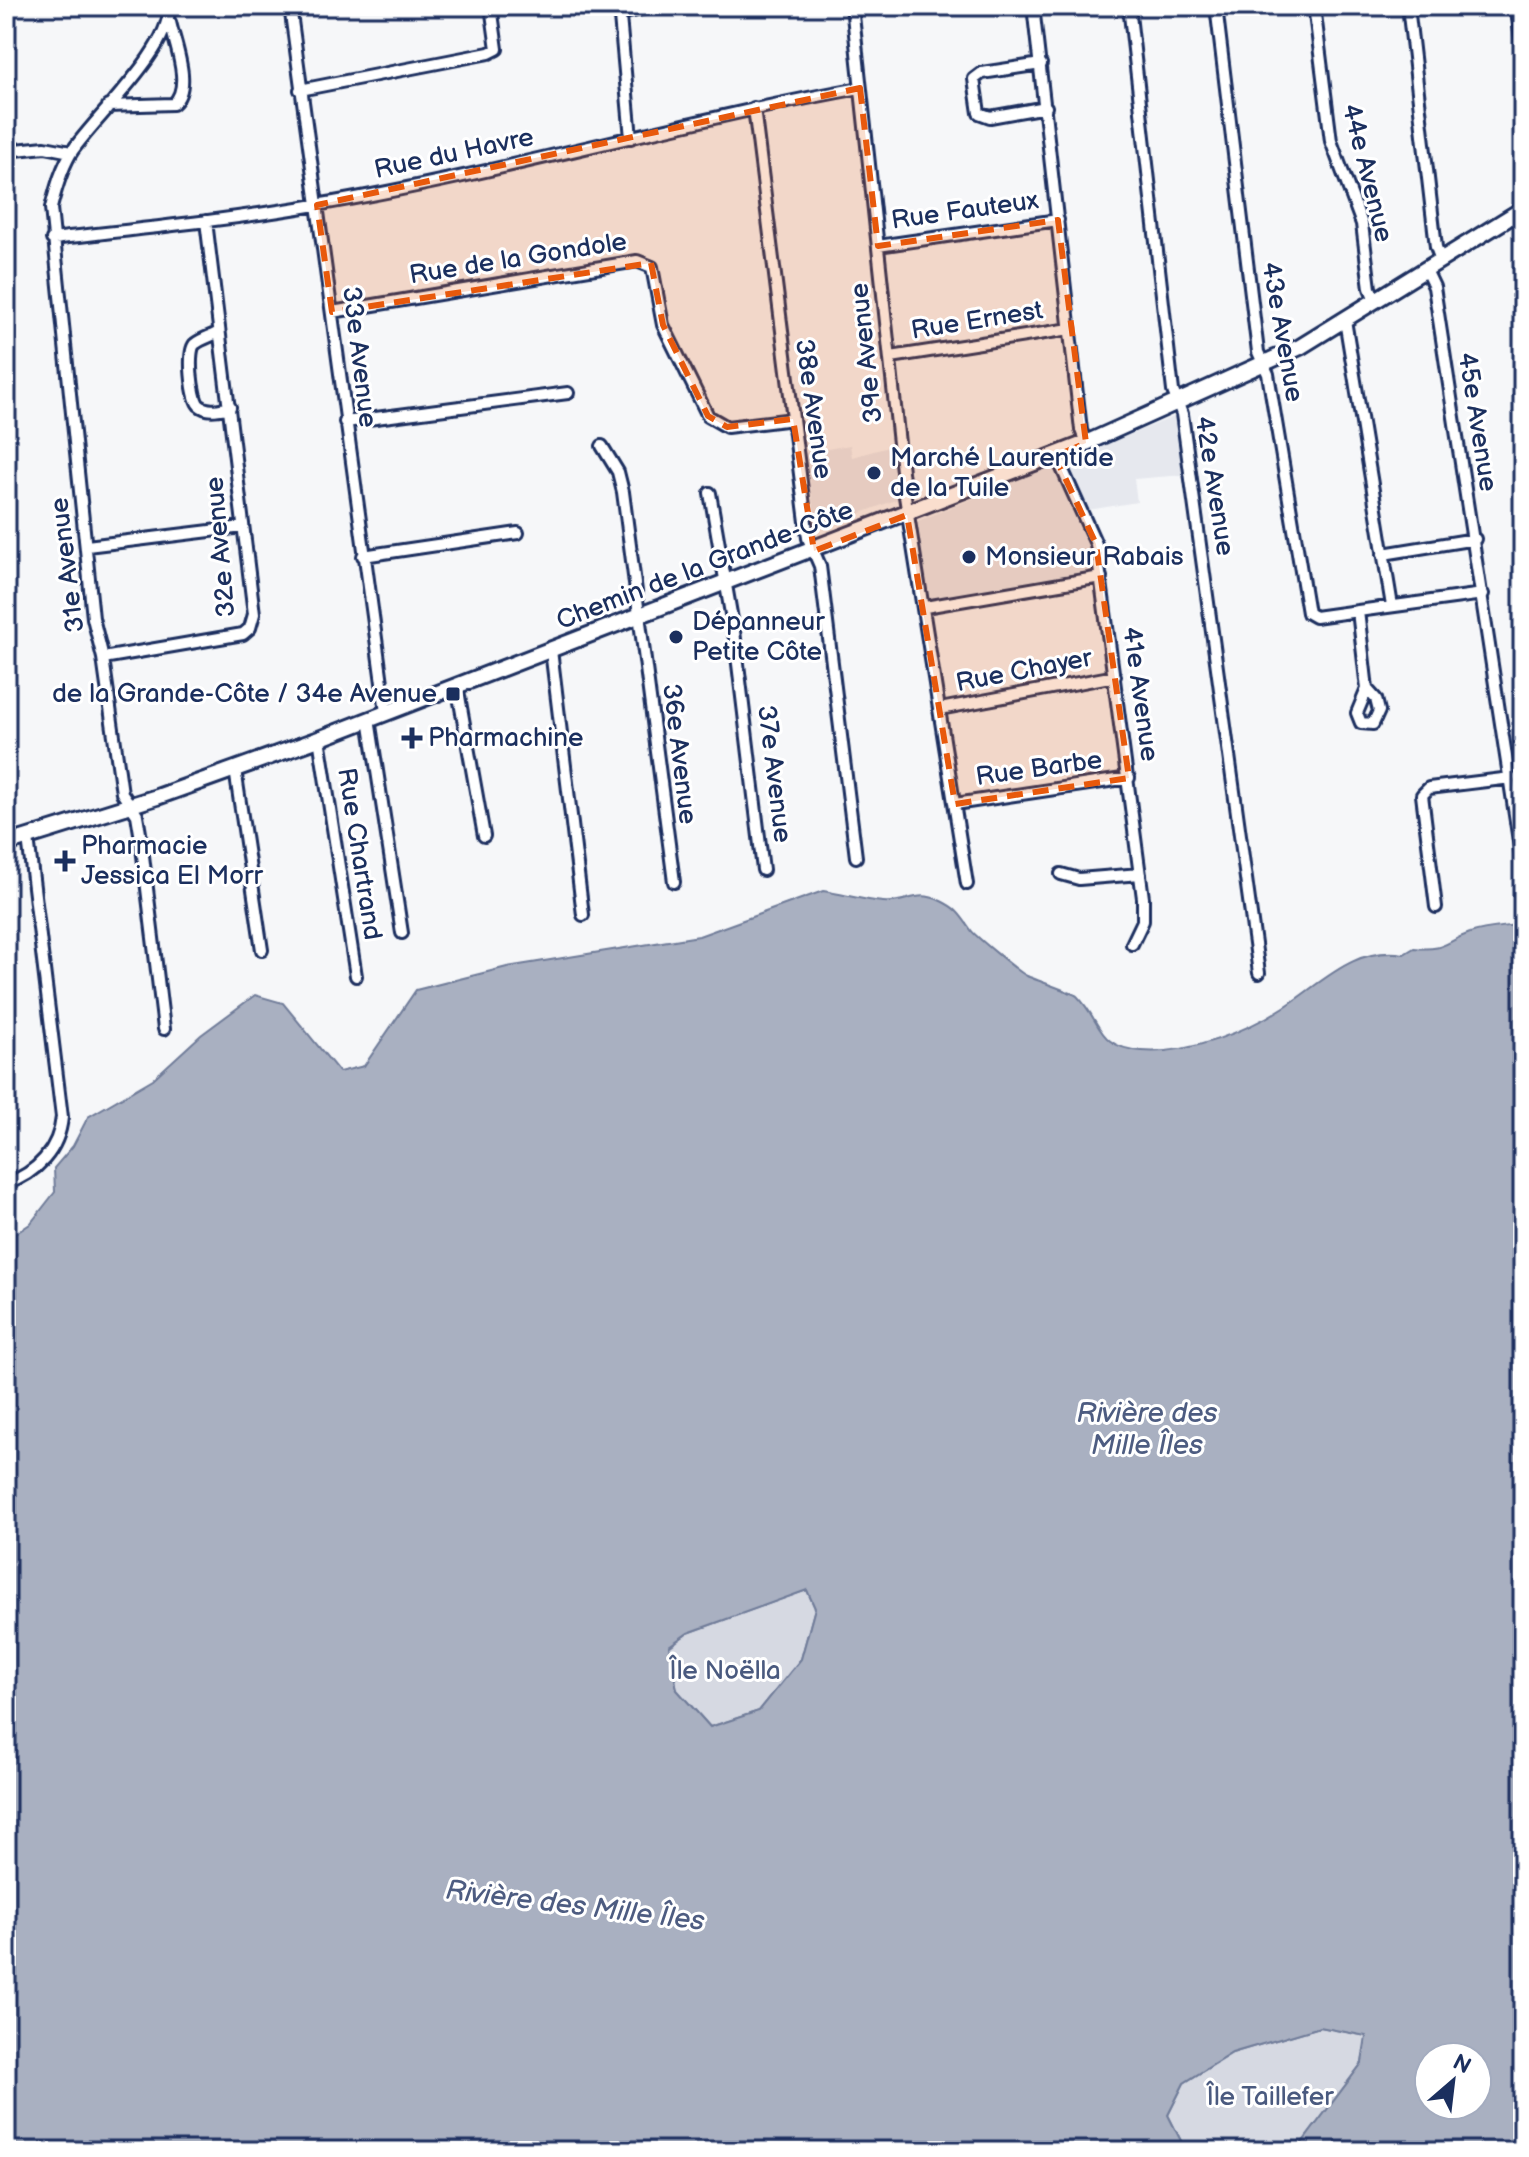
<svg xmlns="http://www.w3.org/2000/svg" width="1529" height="2157" font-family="'Balsamiq Sans',sans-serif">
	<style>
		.built { fill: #e6e8ee }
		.green { fill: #d6d9e2; stroke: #7884a0; stroke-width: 2 }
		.water { fill: #a9b0c1; stroke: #707c99; stroke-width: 2; fill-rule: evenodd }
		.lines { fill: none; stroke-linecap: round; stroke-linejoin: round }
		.street-casing { stroke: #1b2f5e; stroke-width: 16 }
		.secondary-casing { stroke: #1b2f5e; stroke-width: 20 }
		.street { stroke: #fff; stroke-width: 10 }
		.secondary { stroke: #fff; stroke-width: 14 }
		.marked { fill: #e8590c; fill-opacity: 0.2; stroke: #e8590c; stroke-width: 6; stroke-dasharray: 16 10; stroke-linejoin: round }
		.poi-dot { fill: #1b2f5e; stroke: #fff; stroke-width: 3 }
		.labels { text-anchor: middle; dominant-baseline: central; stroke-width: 6; stroke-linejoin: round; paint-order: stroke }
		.street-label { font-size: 26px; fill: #1b2f5e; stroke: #fff }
		.poi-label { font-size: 26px; fill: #1b2f5e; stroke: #fff; text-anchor: start }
		.park-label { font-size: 26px; fill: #4a5a7f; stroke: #fff }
		.water-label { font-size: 28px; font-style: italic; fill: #4d5c81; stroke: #fff }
	</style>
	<rect width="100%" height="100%" fill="#f6f7f9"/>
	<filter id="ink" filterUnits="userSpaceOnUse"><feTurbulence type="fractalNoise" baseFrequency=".0125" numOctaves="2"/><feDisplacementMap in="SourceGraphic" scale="16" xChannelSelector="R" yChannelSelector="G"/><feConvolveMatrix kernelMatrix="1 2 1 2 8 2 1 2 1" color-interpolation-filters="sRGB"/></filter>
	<g filter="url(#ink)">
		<path class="built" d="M1178,415L1184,475L1134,479L1137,502L1082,511L1091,548L1093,575L928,604L915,522Z
			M850,445L852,457L892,446L898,499L817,530L805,453Z"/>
		<path class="green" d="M807,1590L815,1608L801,1659L759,1711L710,1727L677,1690L669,1647L688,1633Z
			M1320,2027L1367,2036L1362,2063L1296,2151H1186L1168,2115L1184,2083L1232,2053Z"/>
		<path class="water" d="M823,891C843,894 863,900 883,902C908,904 916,889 941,901C958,909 961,916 971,930C974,935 1021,974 1027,976C1033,979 1074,993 1077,996C1103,1022 1095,1047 1142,1051C1189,1055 1247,1031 1286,1006C1324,981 1355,946 1404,954L1414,948C1446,951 1444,942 1470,933C1486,927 1506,927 1523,924V2151H1296L1362,2063L1366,2036L1320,2027L1232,2053L1184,2083L1168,2115L1186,2151H6V1240L30,1224L55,1192L54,1168L73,1146L88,1117L153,1079L201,1035L255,995L283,1003L339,1072L364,1066L416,990L507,967L699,936ZM807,1590L815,1608L801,1659L759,1711L710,1727L677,1690L669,1646L688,1633ZM1429,2057H1477V2105H1429Z"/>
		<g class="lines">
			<defs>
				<path id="street" d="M290,6L386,712
					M619,6L631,138
					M852,6L904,490L967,884
					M1033,6L1081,430L1086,443
					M1129,6L1173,391L1182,414L1259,973
					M1216,6L1258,352L1268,374L1308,613L1315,617L1358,611
					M1314,6L1331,141L1362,224L1370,288L1376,302
					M1408,6L1436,247L1441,260
					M1516,6L1523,50
					M620,14L654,6
					M1041,64L982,73L974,79L979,113L990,117L1046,107
					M300,90L489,53L497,49L491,6
					M108,106L173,104C193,87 175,45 170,22
					M754,108L808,538L820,566L856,857
					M6,151L45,147L71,152
					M52,239C140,229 229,220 316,205C499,174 678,121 860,88
					M878,246L1058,220
					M1426,270L1434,287L1523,867
					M332,312L637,261L652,267L663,325L708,416L727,427L793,419
					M1345,320L1392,606
					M219,332C212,336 201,339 195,344C187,350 192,398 199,405C208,413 220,409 230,407
					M891,357L1070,329
					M345,422L568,393
					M602,446L618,472L623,492L674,882
					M1056,455L1096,544L1143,898V921L1132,944
					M710,493L734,631L763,870
					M87,546L243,527
					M1383,554L1475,539
					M363,556L518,533
					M925,607L1101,577
					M551,650L583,915
					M103,658L243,634L250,628L254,614L206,221
					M457,685L484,836
					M1367,689L1357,713L1361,723L1373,724L1379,711L1376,699L1367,689L1358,611L1483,594
					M940,709L1115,676
					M369,719L402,933
					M319,738L356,976
					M235,769L262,950
					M955,804L1129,778
					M1061,874L1079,879L1140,874
					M1436,907L1422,795L1429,788L1511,778
					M164,1029L141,839L137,815L122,793L103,658L93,618L51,208C56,188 62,166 73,150C98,114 172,48 169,6
					M6,1184C37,1173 59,1150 62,1117L28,838"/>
				<path id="secondary" d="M6,844L157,797L316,740L1086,443L1300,347L1523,209"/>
			</defs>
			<use href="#street" class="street-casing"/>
			<use href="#secondary" class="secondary-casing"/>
			<use href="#street" class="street"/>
			<use href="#secondary" class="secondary"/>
		</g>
	</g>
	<path class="marked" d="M860,88L878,246L1058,220L1086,443L1055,456L1096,544L1129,778L955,804L907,515L814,551L793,419L727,427L708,416L663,325L651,263L332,312L317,205Z"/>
	<g class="poi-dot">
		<circle cx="874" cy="473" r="8"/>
		<circle cx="969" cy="557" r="8"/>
		<circle cx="676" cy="637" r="8"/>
		<rect x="445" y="686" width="16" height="16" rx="4"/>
		<path d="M408 726h8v8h8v8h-8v8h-8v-8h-8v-8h8z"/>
		<path d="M61 849h8v8h8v8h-8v8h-8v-8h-8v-8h8z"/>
	</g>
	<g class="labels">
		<g class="street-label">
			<text transform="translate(454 154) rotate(-12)">Rue du Havre</text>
			<text transform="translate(1367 173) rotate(76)">44e Avenue</text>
			<text transform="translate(965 211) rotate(-8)">Rue Fauteux</text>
			<text transform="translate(518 259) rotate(-9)">Rue de la Gondole</text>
			<text transform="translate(977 321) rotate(-9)">Rue Ernest</text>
			<text transform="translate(1282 332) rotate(80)">43e Avenue</text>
			<text transform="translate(867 353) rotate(-96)">39e Avenue</text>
			<text transform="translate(359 357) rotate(83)">33e Avenue</text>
			<text transform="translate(813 409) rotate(82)">38e Avenue</text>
			<text transform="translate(1477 422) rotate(81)">45e Avenue</text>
			<text transform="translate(1214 486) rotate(81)">42e Avenue</text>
			<text transform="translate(221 547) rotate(-95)">32e Avenue</text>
			<text transform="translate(68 565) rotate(-97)">31e Avenue</text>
			<text transform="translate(705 566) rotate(-21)">Chemin de la Grande-Côte</text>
			<text transform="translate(1024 671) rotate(-11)">Rue Chayer</text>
			<text transform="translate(1140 694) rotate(82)">41e Avenue</text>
			<text transform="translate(679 754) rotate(83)">36e Avenue</text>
			<text transform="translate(1039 769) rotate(-8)">Rue Barbe</text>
			<text transform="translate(774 774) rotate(83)">37e Avenue</text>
			<text transform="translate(359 854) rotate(81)">Rue Chartrand</text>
		</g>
		<g class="poi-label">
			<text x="890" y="458">Marché Laurentide<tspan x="890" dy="30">de la Tuile</tspan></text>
			<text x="985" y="557">Monsieur Rabais</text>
			<text x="692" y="622">Dépanneur<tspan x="692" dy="30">Petite Côte</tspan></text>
			<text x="437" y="694" text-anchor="end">de la Grande-Côte / 34e Avenue</text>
			<text x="428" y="738">Pharmachine</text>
			<text x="81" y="846">Pharmacie<tspan x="81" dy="30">Jessica El Morr</tspan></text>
		</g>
		<g class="park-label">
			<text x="725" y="1671">Île Noëlla</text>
			<text x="1270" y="2097">Île Taillefer</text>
		</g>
		<g class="water-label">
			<text x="1147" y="1413">Rivière des<tspan x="1147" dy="32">Mille Îles</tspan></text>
			<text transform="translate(575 1906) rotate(7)">Rivière des Mille Îles</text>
		</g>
	</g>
	<rect width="1529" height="2157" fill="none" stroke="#fff" stroke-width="32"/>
	<rect x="16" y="16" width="1497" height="2125" fill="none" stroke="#1b2f5e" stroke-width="3" filter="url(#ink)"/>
	<g transform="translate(1453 2081) rotate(28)"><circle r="38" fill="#ffffff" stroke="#a4acbf" stroke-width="2"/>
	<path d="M0-6L14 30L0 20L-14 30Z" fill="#1b2f5e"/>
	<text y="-12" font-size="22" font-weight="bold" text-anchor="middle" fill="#1b2f5e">N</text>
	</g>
</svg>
